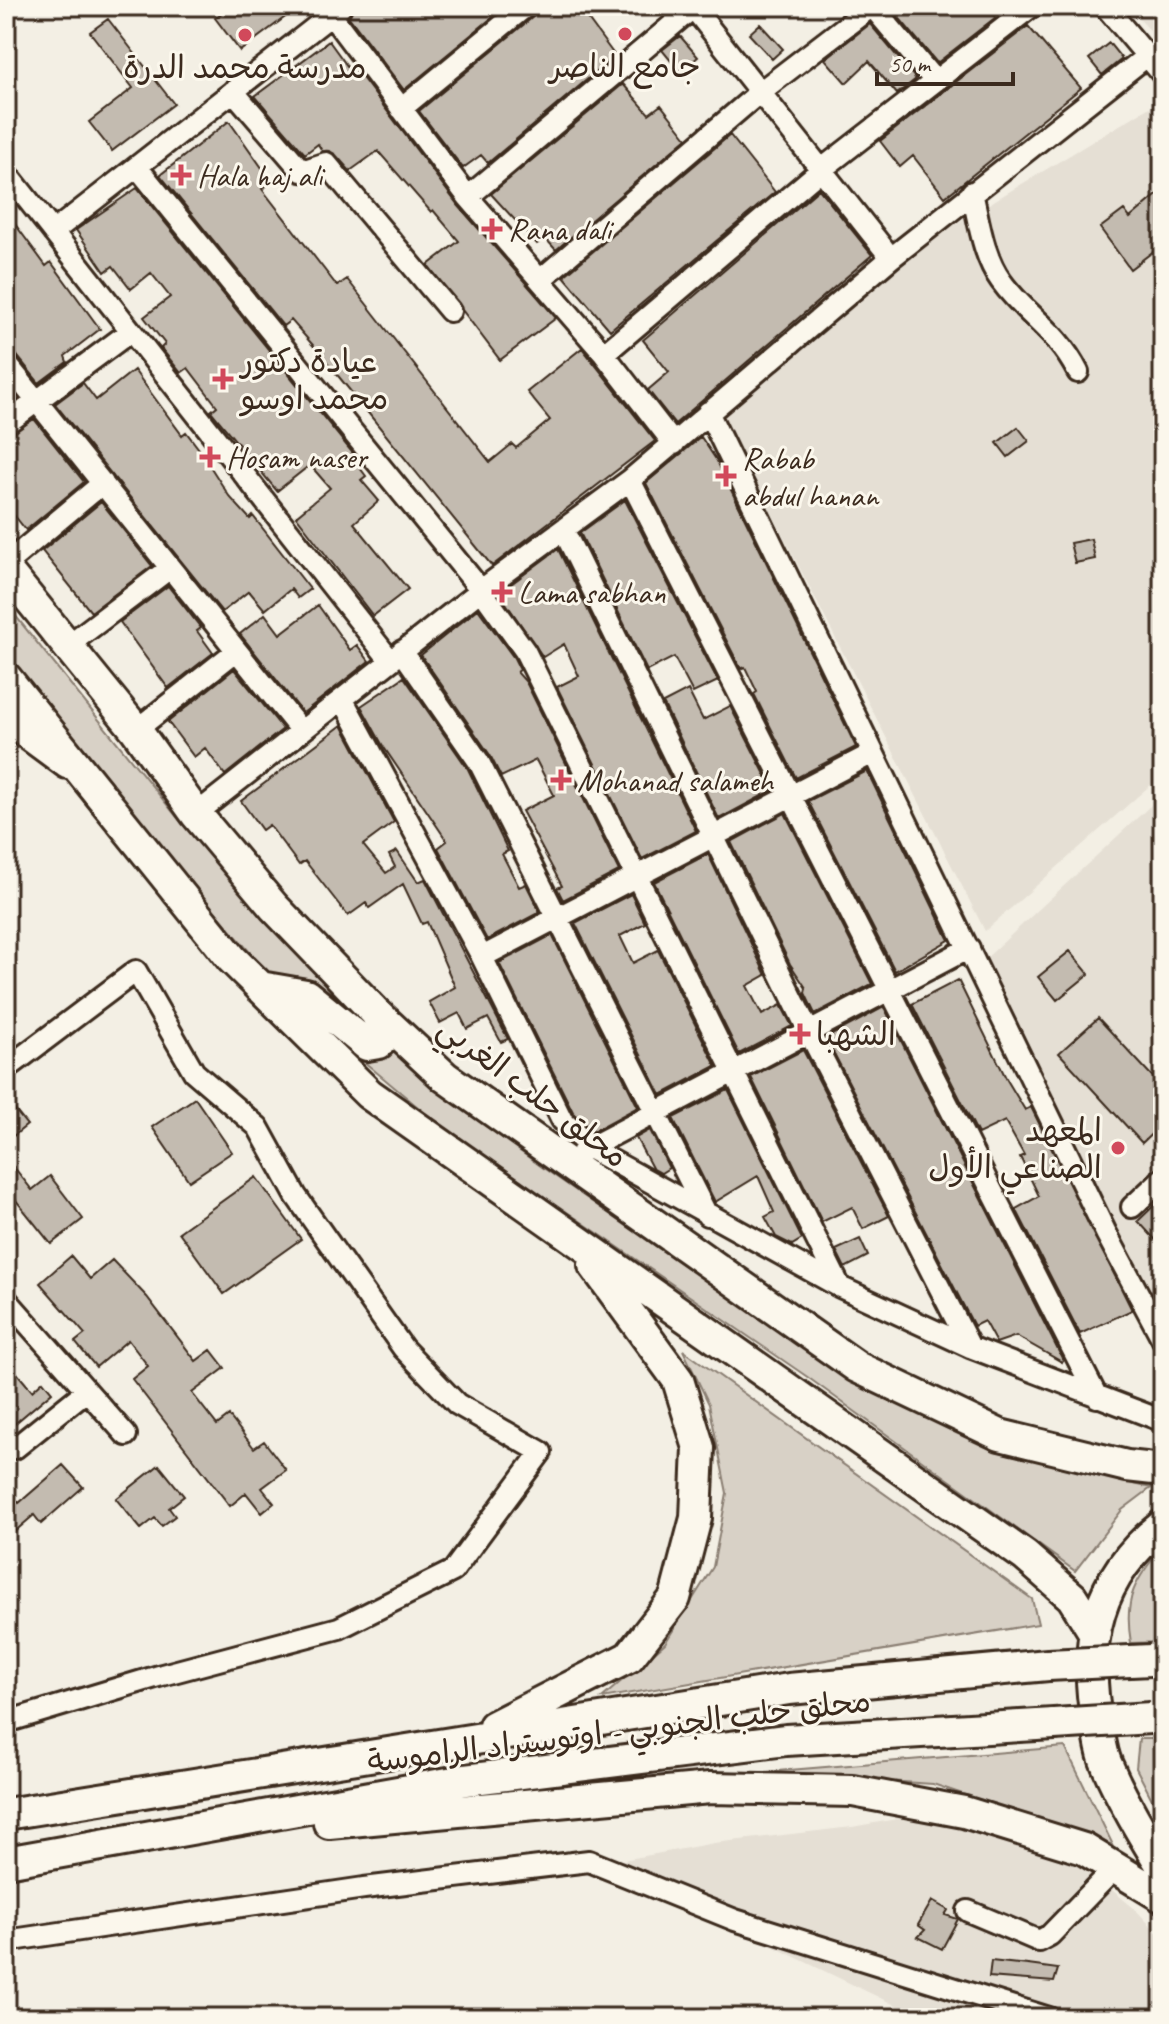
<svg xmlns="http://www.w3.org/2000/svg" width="1169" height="2024" font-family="Caveat,'Playpen Sans Arabic',sans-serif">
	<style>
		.built { fill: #e5dfd4 }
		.green { fill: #d8d1c6; stroke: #8a7e72; stroke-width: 2 }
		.building { fill: #c3bbb0; stroke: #3b2a1e; stroke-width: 2 }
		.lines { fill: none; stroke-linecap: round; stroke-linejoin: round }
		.minor-casing { stroke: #3b2a1e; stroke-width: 26 }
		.major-casing { stroke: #3b2a1e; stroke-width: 32 }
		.highway-casing { stroke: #3b2a1e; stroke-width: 36 }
		.minor { stroke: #fbf7ec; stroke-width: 20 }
		.major { stroke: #fbf7ec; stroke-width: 26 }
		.highway { stroke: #fbf7ec; stroke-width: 30 }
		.highway-bridge-casing { stroke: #3b2a1e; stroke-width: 36; stroke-linecap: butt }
		.highway-bridge { stroke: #fbf7ec; stroke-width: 30 }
		.poi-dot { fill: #d1495b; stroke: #fbf7ec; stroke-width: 3 }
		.labels { text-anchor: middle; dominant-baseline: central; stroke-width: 6; stroke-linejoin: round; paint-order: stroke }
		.poi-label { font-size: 32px; fill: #3b2a1e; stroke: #fbf7ec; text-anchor: start }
		.street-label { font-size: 32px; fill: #3b2a1e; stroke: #fbf7ec }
	</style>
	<rect width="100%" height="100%" fill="#f3efe4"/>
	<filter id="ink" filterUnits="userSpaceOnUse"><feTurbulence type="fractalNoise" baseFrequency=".0125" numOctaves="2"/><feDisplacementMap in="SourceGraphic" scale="16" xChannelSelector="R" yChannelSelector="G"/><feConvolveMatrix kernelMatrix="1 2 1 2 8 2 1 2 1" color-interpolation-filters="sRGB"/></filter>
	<g filter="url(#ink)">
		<path class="built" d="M1127,6H1163V44Z
			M1163,99V774L985,931L721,414L914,249Z
			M1163,794V1336L983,961Z
			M930,1813L1072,1857L1135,1909L1163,1939V2018H922L602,1864L714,1843L852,1827Z"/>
		<path class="green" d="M6,604L181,822L363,1022L316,988L266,971L119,799L6,652Z
			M307,1014L391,1049L437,1091L542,1167L848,1380L996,1451L1151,1488L1122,1510L1075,1571L806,1376L437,1123Z
			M683,1350L1032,1599L1038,1624L602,1698L665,1643L713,1567L727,1493L709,1404Z
			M1163,1546V1642L1131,1643C1123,1597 1135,1581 1163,1546Z
			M1139,1739H1163V1821L1136,1768Z
			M1065,1747L1113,1845L933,1784L841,1778L634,1783Z"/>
		<path class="building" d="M231,6H300L240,51L215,18Z
			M354,6H504L505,7L404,90L349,17Z
			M539,6H578L615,56L488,163L481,155L463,168L419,111L534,16Z
			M904,6H946L953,14L963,6H987L996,17L937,63L895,13Z
			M108,19L174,104L112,151L89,122L133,88L90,32Z
			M760,24L783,49L772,59L749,34Z
			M870,24L916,79L897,94L869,61L846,83L825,59Z
			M1028,26L1081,88L945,197L913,156L900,167L880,141Z
			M680,36L698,57L680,72L662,50Z
			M329,41L353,74L357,71L458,205L556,318L500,360L428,265L459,241L433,210L431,212L378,151L350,171L335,154L322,151L318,144L305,154L255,96Z
			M1109,43L1122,59L1102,75L1089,59Z
			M623,84L649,114L661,105L687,138L556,250L545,238L537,244L491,194Z
			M229,121L272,182L262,189L337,286L347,279L490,462L512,444L516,448L550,420L527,392L582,348L655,441L492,566L318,351L291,320L283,326L160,175Z
			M730,135L775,192L610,330L564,276Z
			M137,188L360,462L357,464L366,476L361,480L379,501L354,523L408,589L373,616L296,516L330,488L310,465L277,491L211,411L217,406L188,368L181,373L161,348L165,344L144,317L170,297L151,273L131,289L113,266L105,272L76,230Z
			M819,189L872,255L675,424L648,390L669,372L643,340Z
			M1163,190V244L1130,269L1100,228L1124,210L1130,218Z
			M6,212L46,266L51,262L100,329L65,356L67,362L39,383L6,342Z
			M134,370L182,435L186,432L199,449L229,496L250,519L253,516L310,589L298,598L291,589L265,610L249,591L222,612L55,404L83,383L96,400Z
			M34,419L84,482L26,530L6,505V437Z
			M1018,427L1029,441L1008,457L997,443Z
			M701,437L717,461L856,747L796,778L754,694L757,692L745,667L741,669L646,483Z
			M625,500L718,681L693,693L674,657L647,671L580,533Z
			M101,502L152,566L91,612L42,551Z
			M1091,539L1095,559L1075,563L1070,543Z
			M558,549L696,831L642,859L557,687L579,676L564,644L543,657L499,593Z
			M168,586L201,628L197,631L213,653L168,688L120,622Z
			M318,605L350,650L357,645L369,661L303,713L240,634L265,614L280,634Z
			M478,609L514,658L520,670L517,672L526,682L619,871L563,900L557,888L562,886L522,811L554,795L537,762L536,760L501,777L490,755L421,655Z
			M234,669L283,729L225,775L205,748L194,757L168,722Z
			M404,677L468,769L508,851L502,854L519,887L526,884L540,912L487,940L438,848L447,841L383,746L361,706Z
			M688,690L703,720L730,706L773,790L719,819L663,703Z
			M342,725L394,822L363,845L386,873L395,867L389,855L397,851L418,882L425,879L508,1039L501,1042L488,1018L467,1029L459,1013L440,1023L429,1002L455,987L427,922L422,924L403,884L369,908L366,903L348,916L305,861L299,865L269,825L262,830L241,801Z
			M867,771L949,940L895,971L808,801Z
			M785,813L872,984L815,1014L805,993L806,988L790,964L731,842Z
			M708,854L766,975L747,986L762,1015L781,1005L792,1026L739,1054L654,882Z
			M631,894L645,923L620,936L633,963L658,950L716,1066L661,1095L575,923Z
			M552,935L638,1107L592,1132L573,1112L499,963Z
			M1070,951L1089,974L1057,1000L1038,977Z
			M958,980L1007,1080L1025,1110L1031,1107L1132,1310L1080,1334L1016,1209L1039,1196L1020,1157L1024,1155L1005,1121L978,1134L912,1004Z
			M884,1007L1063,1360L1062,1362L1016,1336L996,1343L984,1321L974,1326L826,1038Z
			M1098,1018L1163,1088V1123L1142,1143L1059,1053Z
			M803,1050L889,1216L863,1229L852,1207L822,1222L751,1077Z
			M728,1090L802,1239L792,1245L776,1237L765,1217L774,1212L758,1176L715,1202L673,1118Z
			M195,1098L232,1152L189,1181L152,1127Z
			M6,1099L27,1125L6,1142Z
			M650,1130L669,1168L661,1173L652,1168L636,1138Z
			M6,1157L32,1190L50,1176L83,1219L51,1244L6,1188Z
			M256,1177L301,1239L224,1294L179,1232Z
			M1163,1197V1248L1138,1221Z
			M860,1239L868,1256L845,1268L836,1250Z
			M71,1256L90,1279L112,1260L147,1297L196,1361L211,1350L225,1368L192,1393L217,1425L229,1416L254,1448L264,1441L286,1470L262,1488L274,1503L262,1513L246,1493L230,1506L132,1379L148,1366L128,1340L96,1367L75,1342L85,1334L40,1283Z
			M6,1360L32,1391L43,1381L52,1392L6,1431Z
			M63,1465L83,1487L41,1524L34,1515L6,1539V1489L19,1503Z
			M159,1465L184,1496L169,1508L175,1516L162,1526L155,1518L141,1529L116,1499Z
			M932,1901L948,1910L945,1915L958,1919L942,1949L918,1937L925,1930L918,1925Z
			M991,1961L1028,1965L1058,1969L1054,1982L989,1977Z"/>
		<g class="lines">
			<defs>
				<path id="minor" d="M692,6L891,258
					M1105,6L1163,75
					M331,15L468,197L604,354L674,444
					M233,91L302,171L326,163L450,311
					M401,109L526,6
					M137,167L481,590L525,651L840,1287
					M6,172L390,660
					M972,192C979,222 983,256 1001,281C1026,316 1056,329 1078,372
					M468,197L695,6
					M53,232L340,8
					M540,280L760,92L872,6L935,81
					M604,354L822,169L1032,6
					M6,363L301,731
					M708,412L1106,1233L1163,1340
					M6,424L131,331
					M630,480L1097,1397
					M564,531L810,1034L970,1347
					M6,564L103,483
					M67,646L170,568
					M402,651L479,762L707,1215
					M343,700L482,957L562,1120L591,1149L840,1287L970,1347L1163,1421
					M136,730L236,651
					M196,814L481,590L630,480L891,258L1147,56
					M482,957L873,753
					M6,1069L136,971L194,1072L258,1127L296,1196L403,1348L457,1404L541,1452L453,1571L339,1628L162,1675L6,1722
					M583,1151L969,948
					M1132,1207L1163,1178
					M6,1299L126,1435
					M6,1447L15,1448L86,1391
					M968,1911L1039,1941L1050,1935L1115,1868
					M6,1941L364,1888L589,1861L735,1920L1049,2018"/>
				<path id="major" d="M6,720L67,765"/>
				<path id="highway" d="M6,570L136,730L196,814L274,907L375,1012L445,1077L857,1367L1000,1435L1127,1466L1163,1470
					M6,678L232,959L369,1094L1025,1556L1072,1597L1094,1632
					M260,987L306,995L367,1045L379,1043L388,1033L375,1012
					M1163,1525C1097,1576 1082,1643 1097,1723C1100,1736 1101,1752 1107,1765C1122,1800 1143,1835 1163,1868
					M494,1726L629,1657L675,1598L696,1518L699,1448L678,1380L594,1265
					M6,1814L789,1689L1048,1665
					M329,1823L710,1788L853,1791L964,1812L1084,1849L1163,1897
					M6,1862L465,1780L786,1740L1054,1724"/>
			</defs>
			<use href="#minor" class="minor-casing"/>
			<use href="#major" class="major-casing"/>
			<use href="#highway" class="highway-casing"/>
			<use href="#minor" class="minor"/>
			<use href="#major" class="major"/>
			<use href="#highway" class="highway"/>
			<defs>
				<path id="highway-bridge" d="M1048,1665L1151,1660
					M1054,1724L1151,1718"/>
			</defs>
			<use href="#highway-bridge" class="highway-bridge-casing"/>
			<use href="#highway-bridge" class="highway-bridge"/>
		</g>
	</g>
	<g class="poi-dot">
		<circle cx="625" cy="34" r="8"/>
		<circle cx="245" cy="35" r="8"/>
		<path d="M177 163h8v8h8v8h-8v8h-8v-8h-8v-8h8z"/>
		<path d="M488 217h8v8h8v8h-8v8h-8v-8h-8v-8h8z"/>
		<path d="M219 367h8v8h8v8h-8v8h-8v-8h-8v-8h8z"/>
		<path d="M206 445h8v8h8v8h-8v8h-8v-8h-8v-8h8z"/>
		<path d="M722 464h8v8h8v8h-8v8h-8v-8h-8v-8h8z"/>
		<path d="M498 580h8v8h8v8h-8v8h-8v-8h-8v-8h8z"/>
		<path d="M557 768h8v8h8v8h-8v8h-8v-8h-8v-8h8z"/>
		<path d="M796 1022h8v8h8v8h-8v8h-8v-8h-8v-8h8z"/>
		<circle cx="1118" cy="1148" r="8"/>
	</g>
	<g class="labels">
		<g class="poi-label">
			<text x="625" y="66" text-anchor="middle">جامع الناصر</text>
			<text x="245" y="67" text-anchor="middle">مدرسة محمد الدرة</text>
			<text x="197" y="175">Hala haj ali</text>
			<text x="508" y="229">Rana dali</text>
			<text x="241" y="361">عيادة دكتور<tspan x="241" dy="37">محمد اوسو</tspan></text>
			<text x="226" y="457">Hosam naser</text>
			<text x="742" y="458">Rabab<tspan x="742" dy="37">abdul hanan</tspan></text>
			<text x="518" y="592">Lama sabhan</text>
			<text x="577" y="780">Mohanad salameh</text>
			<text x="816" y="1034">الشهبا</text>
			<text x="1102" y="1130" text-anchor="end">المعهد<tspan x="1102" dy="37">الصناعي الأول</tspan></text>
		</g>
		<g class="street-label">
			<text transform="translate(533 1092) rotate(37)">محلق حلب الغربي</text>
			<text transform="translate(619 1731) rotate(-7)">محلق حلب الجنوبي - اوتوستراد الراموسة</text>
		</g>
	</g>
	<rect width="1169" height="2024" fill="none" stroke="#fbf7ec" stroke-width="32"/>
	<rect x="16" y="16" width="1137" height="1992" fill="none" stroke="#3b2a1e" stroke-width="3" filter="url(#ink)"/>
	<path d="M877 72v12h136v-12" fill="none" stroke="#3b2a1e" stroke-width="4"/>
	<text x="889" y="72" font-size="24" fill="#3b2a1e" stroke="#fbf7ec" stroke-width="6" paint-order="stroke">50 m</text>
</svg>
